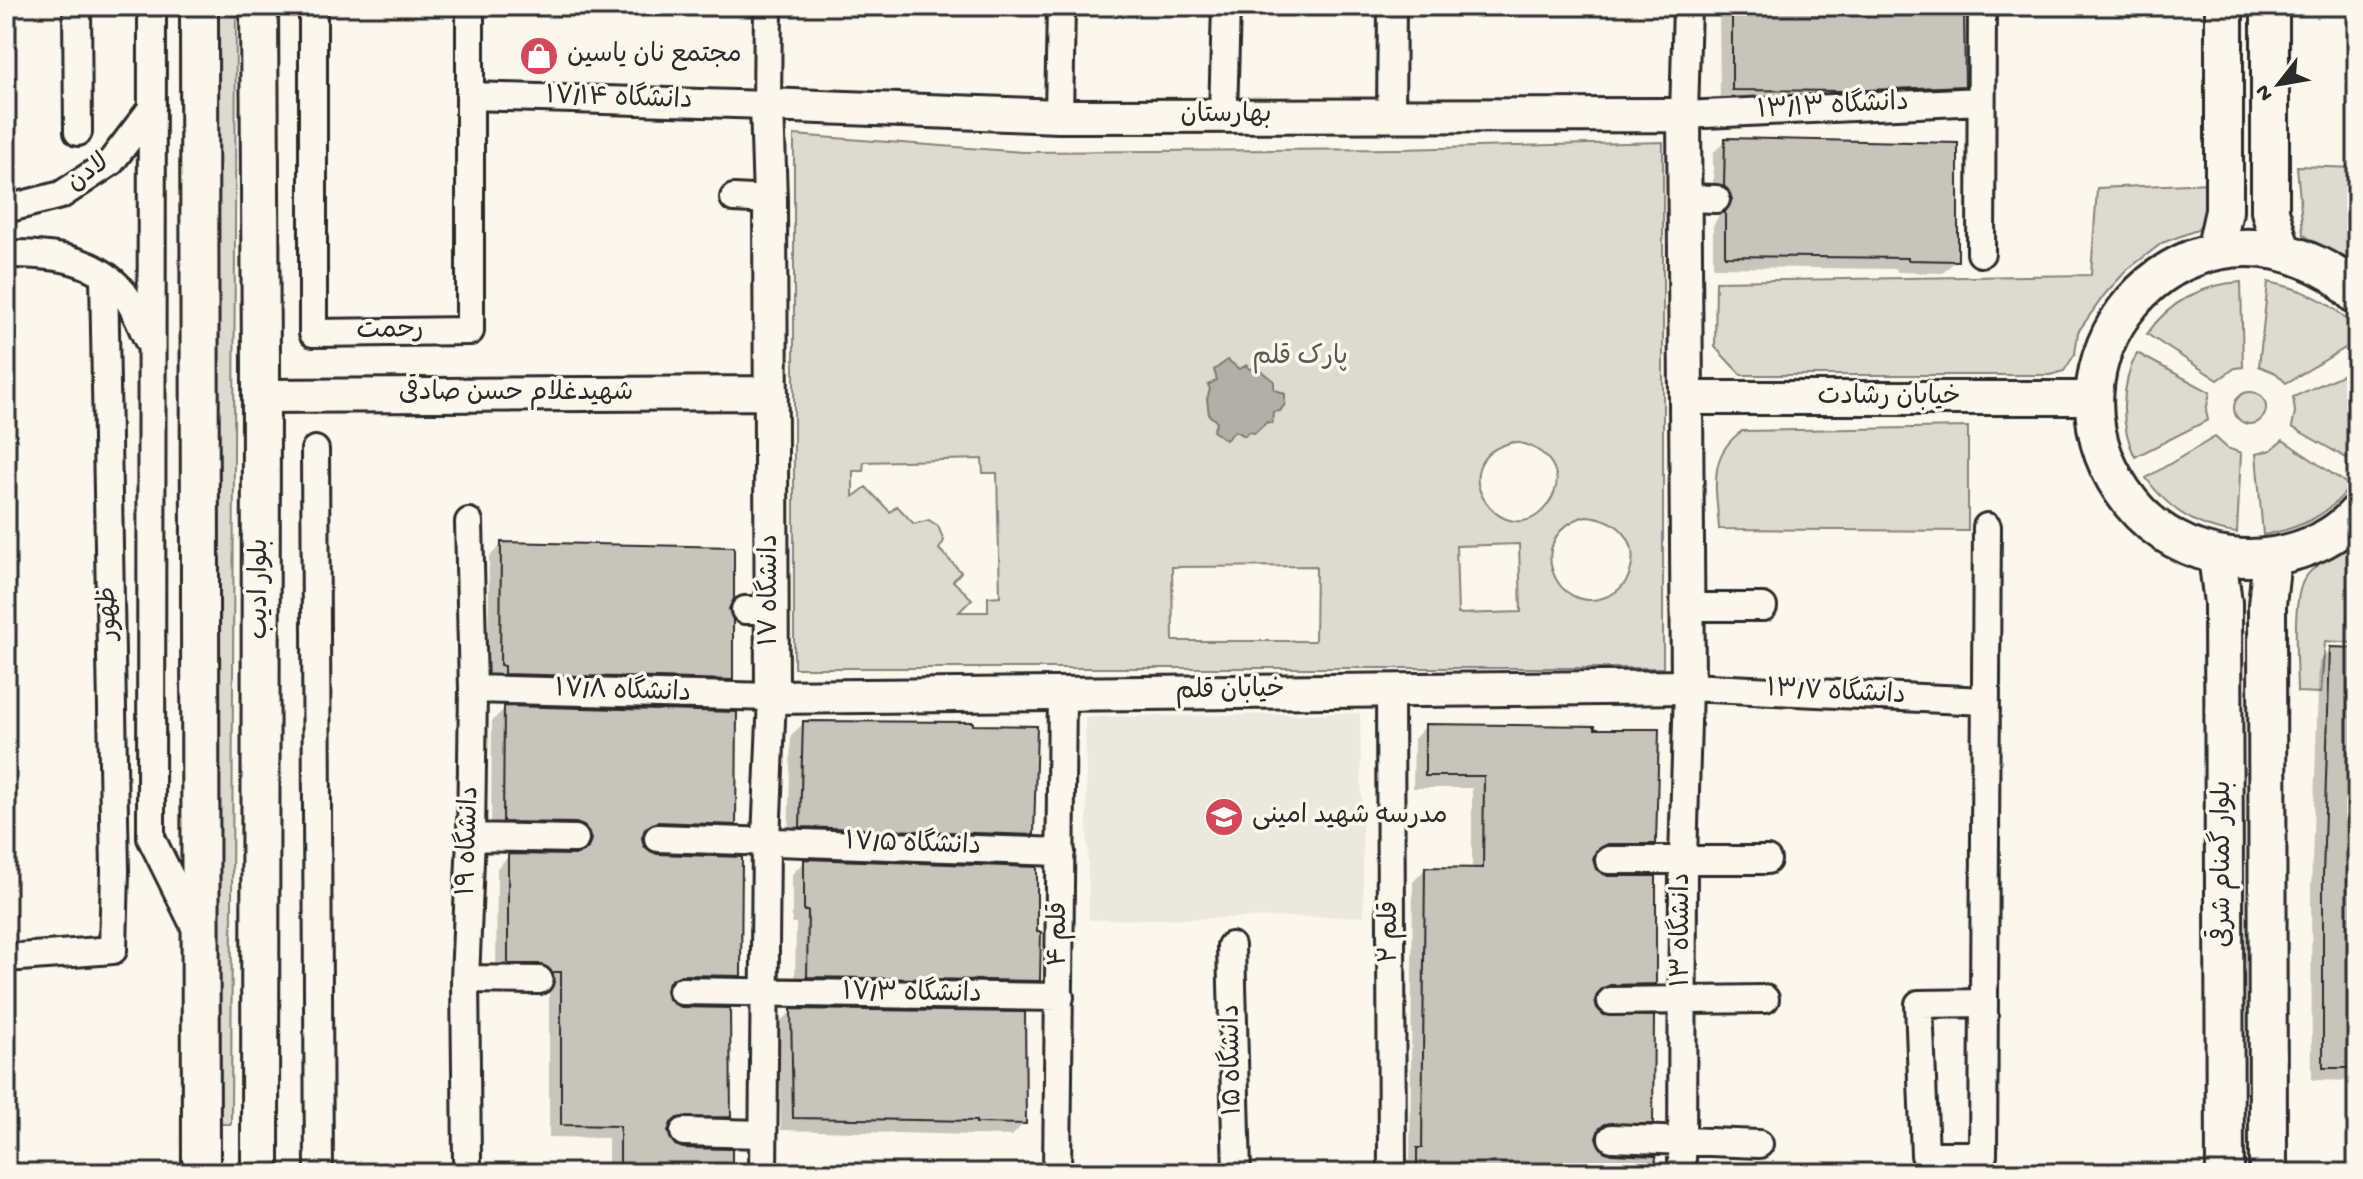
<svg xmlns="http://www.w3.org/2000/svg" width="2363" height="1179" font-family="'Gochi Hand','Playpen Sans Arabic',sans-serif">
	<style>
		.built { fill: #ebe8de }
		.green { fill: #dddad0; stroke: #84827e; stroke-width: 2; fill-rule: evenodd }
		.water { fill: #b1afa7; stroke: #7b7a75; stroke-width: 2 }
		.shadow { fill: #0003 }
		.building { fill: #c7c4bc; stroke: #2b2b2b; stroke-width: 2 }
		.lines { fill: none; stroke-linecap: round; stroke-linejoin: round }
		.minor-casing { stroke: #2b2b2b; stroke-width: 32 }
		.tertiary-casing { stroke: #2b2b2b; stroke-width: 38 }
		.secondary-casing { stroke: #2b2b2b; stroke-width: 42 }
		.minor { stroke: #fbf7ec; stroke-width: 26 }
		.tertiary { stroke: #fbf7ec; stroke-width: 32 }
		.secondary { stroke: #fbf7ec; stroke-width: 36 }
		.labels { text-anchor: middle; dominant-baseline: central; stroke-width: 7; stroke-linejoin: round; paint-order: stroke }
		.poi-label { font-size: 26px; fill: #2b2b2b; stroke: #fbf7ec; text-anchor: start }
		.street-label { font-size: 26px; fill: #2b2b2b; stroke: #fbf7ec }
		.park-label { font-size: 26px; fill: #585754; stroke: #fbf7ec }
	</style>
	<rect width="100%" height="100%" fill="#fbf7ec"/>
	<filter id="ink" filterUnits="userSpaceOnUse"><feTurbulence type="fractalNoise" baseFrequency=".0125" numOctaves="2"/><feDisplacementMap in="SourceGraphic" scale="16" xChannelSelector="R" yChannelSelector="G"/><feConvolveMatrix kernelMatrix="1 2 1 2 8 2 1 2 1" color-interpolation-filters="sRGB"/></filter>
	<g filter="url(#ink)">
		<path class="built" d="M1360,713L1364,916L1089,920L1085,717Z"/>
		<path class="green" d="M215,6H236L231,1124H212Z
			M794,135L1023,152L1401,149L1663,142V668H794ZM1514,442C1546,446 1570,474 1548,504C1507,561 1433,460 1514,442ZM982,459L983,473H997L1000,596L988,597V612H959L972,599L953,581L961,572L939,549L944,541L938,526L929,520L914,524L897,506L890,512L866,487L853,497V471H863L864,462ZM1586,516C1615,518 1639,537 1631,569C1628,581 1620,591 1608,596C1555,619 1521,535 1586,516ZM1519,544L1521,612L1458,614L1456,546ZM1316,566L1315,641H1173L1172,567Z
			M2297,166L2357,168V264C2339,252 2319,248 2303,234Z
			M2210,183L2205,218L2197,230L2162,243L2127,270L2105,294L2078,332L2075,354L2064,371L2050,375H1741L1715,347L1716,281L2091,275L2097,188Z
			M2241,282L2243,367L2235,368L2218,380L2147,334C2169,302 2203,284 2241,282Z
			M2268,282C2300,288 2348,305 2357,341L2286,383L2276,373L2259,366Z
			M2137,353L2210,392L2206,411L2208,420L2135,457C2119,424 2121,385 2137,353Z
			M2357,368V464L2292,427L2295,412L2293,397Z
			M2234 408a16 16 0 1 1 32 0a16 16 0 1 1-32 0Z
			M1968,427V531L1719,529C1717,491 1706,456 1742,431Z
			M2215,437L2227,448L2241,453L2237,533C2199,529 2168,509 2146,478Z
			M2283,440L2350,486C2329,516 2298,529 2263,535L2256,454L2271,450Z
			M2357,541V643L2325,641L2321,693L2297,692C2297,666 2291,598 2305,578C2317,561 2340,551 2357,541Z"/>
		<path class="water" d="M1228,360L1239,369L1247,365L1249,369L1257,368L1274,381V389L1285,394V404L1280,411L1273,412L1272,423L1267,422L1255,433L1248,432L1245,436L1235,431L1226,440L1213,431L1217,422L1209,415L1207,399L1210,389L1208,385L1217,380L1214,370Z"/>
		<path class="shadow" d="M1719,6H1962L1963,85L1951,98L1720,102Z
			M1726,140L1956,260L1943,273L1897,272V269L1713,267V226L1720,213L1713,199V153Z
			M502,544L727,609L731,679L719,692L488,677L489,557Z
			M2331,649L2357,650V1081L2312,1080L2311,890L2319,662Z
			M505,708L734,824L722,837L641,835L643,847L739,975L726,988H665L667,1001L729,1116L716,1129H667L674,1147L730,1173H608V1138L549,1137V983L496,975L497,868L509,856H578L579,852L571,838L491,833L492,721Z
			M804,723L1032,834L1019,847L788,839L791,735Z
			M1426,726L1654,843L1641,856L1592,857L1594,870L1654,983L1641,996L1596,997L1593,1000L1651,1123L1639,1136L1595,1135L1601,1153L1653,1173H1405V1163L1410,1158L1413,882L1425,869L1472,870V788H1413L1414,739Z
			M805,861L1038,980L1026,992L795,989L796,923H792V874Z
			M792,1011L1024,1123L1012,1136L781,1130L779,1023Z"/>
		<path class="building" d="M1732,6H1964L1965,86L1843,91L1732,90Z
			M1725,138L1958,143V261L1908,260V258L1725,256V212L1732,199L1724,186Z
			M501,542L734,547V599L729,609L733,620V680L504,674V666L500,665Z
			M2330,647L2357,648V1068H2323V876Z
			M504,706L737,712L736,825L658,822L645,829L642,838L644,846L657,854L742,857L741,976L681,975L669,982L666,990L668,999L681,1007L730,1008L731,1117L677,1118L671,1123L668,1132L675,1145L683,1148L732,1149V1173H620V1126L561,1125V972H552L539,964H508V854L575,855L588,848L591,839L584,826L576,823L503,822Z
			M803,721L973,722V725L1037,726L1034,835L800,827Z
			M1425,724L1595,726V729H1659L1656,844H1608L1596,851L1593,859L1596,869L1608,876H1656V984L1610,985L1598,993L1595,1000L1597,1008L1604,1015L1654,1016L1653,1124H1605L1599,1129L1596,1138L1603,1151L1611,1154L1656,1156L1655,1173H1417V1148H1422L1425,867L1483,868L1484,776H1425Z
			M804,859L1037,867V932H1041L1040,981L807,977L808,911H804Z
			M791,1009L1025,1012L1026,1124L976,1123V1121L793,1118Z"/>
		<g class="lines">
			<defs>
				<path id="minor" d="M77,6L78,132
					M152,6L151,838L197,931
					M313,6V333L470,331V6
					M1687,6L1684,115L1981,101
					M471,96L767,105L768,6
					M1391,115L1392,6
					M1059,116L1061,6
					M1223,116L1226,6
					M734,198L770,200
					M1685,198L1716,199
					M6,209L61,195L111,162L152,108
					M1981,253L1982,6
					M6,254C48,254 93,256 122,291C134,305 141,326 149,342
					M315,450L319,1173
					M1687,607H1763
					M745,610H771
					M473,689L772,697L766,840L763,1173
					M1390,690L1392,1173
					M471,837L575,839
					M658,838L1061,852
					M1609,860H1767
					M1231,946L1237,1173
					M6,958L113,950L115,871L104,276
					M465,979L539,980
					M682,991L1060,997
					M1611,1001L1765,999
					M1984,1003L1919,1004L1925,1155H1983C1985,945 1985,736 1987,527
					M684,1132L763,1134
					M1612,1138L1759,1144
					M467,1160L465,979L471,837L473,689L469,522
					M1057,1173L1062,694
					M1682,1173L1683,860L1688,687L1985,701"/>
				<path id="tertiary" d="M767,105L1059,116L1684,115L1688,687L772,697L770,200Z
					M261,396L771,393
					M1686,398H2093"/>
				<path id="secondary" d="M199,6L201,1173
					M259,6L261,366L260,1173
					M2270,6V211L2282,252
					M2215,251L2224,211V6
					M2357,296C2348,288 2340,277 2330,272C2178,182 2021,364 2131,503C2154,532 2192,553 2230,557C2274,562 2327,548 2357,513
					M2217,556L2223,603L2225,1173
					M2268,1173L2267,605L2272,557"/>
			</defs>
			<use href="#minor" class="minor-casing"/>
			<use href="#tertiary" class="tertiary-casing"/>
			<use href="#secondary" class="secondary-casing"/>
			<use href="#minor" class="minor"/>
			<use href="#tertiary" class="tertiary"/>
			<use href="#secondary" class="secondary"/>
		</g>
	</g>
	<defs>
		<symbol id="shop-disc" viewBox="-11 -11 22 22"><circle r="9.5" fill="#d1495b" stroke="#fbf7ec"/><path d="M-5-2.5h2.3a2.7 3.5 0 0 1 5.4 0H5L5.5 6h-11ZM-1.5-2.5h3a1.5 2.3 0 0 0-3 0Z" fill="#fff"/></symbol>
		<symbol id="school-disc" viewBox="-11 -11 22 22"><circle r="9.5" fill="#d1495b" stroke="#fbf7ec"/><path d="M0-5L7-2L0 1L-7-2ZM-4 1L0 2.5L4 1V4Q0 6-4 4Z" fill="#fff"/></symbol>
	</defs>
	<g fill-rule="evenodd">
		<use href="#shop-disc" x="517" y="34" width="44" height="44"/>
		<use href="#school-disc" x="1202" y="795" width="44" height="44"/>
	</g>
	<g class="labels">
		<g class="poi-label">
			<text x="567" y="56">مجتمع نان یاسین</text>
			<text x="1252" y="817">مدرسه شهید امینی</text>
		</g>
		<g class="street-label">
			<text transform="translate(619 100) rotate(2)">دانشگاه ۱۷/۱۴</text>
			<text transform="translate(1833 108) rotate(-3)">دانشگاه ۱۳/۱۳</text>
			<text x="1226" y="116">بهارستان</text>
			<text transform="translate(89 174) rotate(-36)">لادن</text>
			<text transform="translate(390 332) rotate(-1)">رحمت</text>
			<text x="516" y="394">شهیدغلام حسن صادقی</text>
			<text x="1889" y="398">خیابان رشادت</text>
			<text transform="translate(261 589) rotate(-90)">بلوار ادیب</text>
			<text transform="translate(771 590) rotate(-90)">دانشگاه ۱۷</text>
			<text transform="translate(110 613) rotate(-91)">ظهور</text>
			<text transform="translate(1230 692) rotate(-1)">خیابان قلم</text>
			<text transform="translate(623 693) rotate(2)">دانشگاه ۱۷/۸</text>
			<text transform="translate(1836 694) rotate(3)">دانشگاه ۱۳/۷</text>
			<text transform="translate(470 841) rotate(-88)">دانشگاه ۱۹</text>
			<text transform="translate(913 846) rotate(2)">دانشگاه ۱۷/۵</text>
			<text transform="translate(2224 864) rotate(-90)">بلوار گمنام شرقی</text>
			<text transform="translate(1683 930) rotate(-90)">دانشگاه ۱۳</text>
			<text transform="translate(1391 932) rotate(-90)">قلم ۲</text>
			<text transform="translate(1060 934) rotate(-90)">قلم ۴</text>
			<text transform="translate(912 995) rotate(1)">دانشگاه ۱۷/۳</text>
			<text transform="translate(1234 1060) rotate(-91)">دانشگاه ۱۵</text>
		</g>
		<g class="park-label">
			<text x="1300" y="358">پارک قلم</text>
		</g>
	</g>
	<rect width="2363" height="1179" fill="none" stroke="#fbf7ec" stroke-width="32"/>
	<rect x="16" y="16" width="2331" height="1147" fill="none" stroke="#2b2b2b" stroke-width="3" filter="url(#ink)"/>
	<g transform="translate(2279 84) rotate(239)" stroke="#fbf7ec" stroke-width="6" paint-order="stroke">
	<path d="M0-6L14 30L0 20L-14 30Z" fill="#2b2b2b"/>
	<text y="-12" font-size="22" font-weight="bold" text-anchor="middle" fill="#2b2b2b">N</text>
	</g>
</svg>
